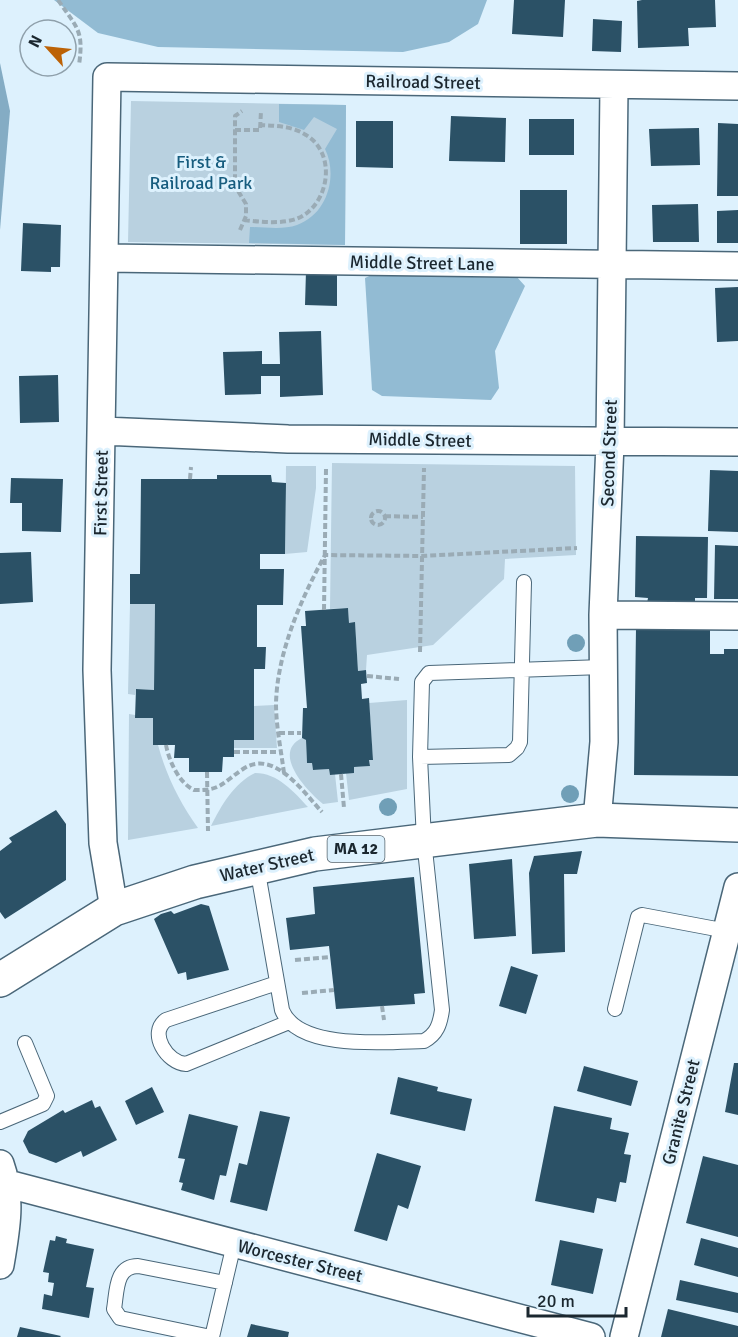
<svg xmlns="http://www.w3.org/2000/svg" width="738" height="1337" font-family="Signika,sans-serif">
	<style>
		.green { fill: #b9d1e0 }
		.forest { fill: #92bbd3 }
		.water { fill: #84acc4 }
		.building { fill: #2b5166 }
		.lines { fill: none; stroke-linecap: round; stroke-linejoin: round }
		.lane-casing { stroke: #4a6779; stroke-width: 16 }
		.street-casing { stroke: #4a6779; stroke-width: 30 }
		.highway-casing { stroke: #4a6779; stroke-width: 36 }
		.path { stroke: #9aabb5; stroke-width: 4; stroke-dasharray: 6 3; stroke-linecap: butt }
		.lane { stroke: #fff; stroke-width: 14 }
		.street { stroke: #fff; stroke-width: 27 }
		.highway { stroke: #fff; stroke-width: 33 }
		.tree { fill: #709fb7 }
		.labels { text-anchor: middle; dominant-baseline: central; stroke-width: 6; stroke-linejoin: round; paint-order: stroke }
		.shield { fill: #ddf1fd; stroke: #55646d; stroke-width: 1.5 }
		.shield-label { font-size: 16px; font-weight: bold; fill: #1b272f }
		.street-label { font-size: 18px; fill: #1b272f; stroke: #ddf1fd }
		.park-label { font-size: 18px; fill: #165c7e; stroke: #ddf1fd }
	</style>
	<rect width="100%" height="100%" fill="#ddf1fd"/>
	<path class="green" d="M131,101L346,105L345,245L128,242Z
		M332,463L575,466L576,555L505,559L504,579L433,645L367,655L366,670L358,671L355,623H349L348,608L330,609Z
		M286,466H316V488L307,552L285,554Z
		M130,604H155L154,690L136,689L135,695L128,694Z
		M407,700V789L349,800L346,773L354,767L370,766L369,760H373L369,703Z
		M274,705L277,748H234V740H254V706Z
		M129,714L153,718V745H158C166,775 180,803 198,828L128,840Z
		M302,738L306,740L307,763H312L313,770L329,769L330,775L335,774L338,802L323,804C307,791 271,753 302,738Z
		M255,773C278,773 294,792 308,807L211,826C221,806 234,783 255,773Z"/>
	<path class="forest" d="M54,0H487L478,24L449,42L403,52L158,47L98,33Z
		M279,104L346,105L345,245L249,243L250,227C265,227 283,230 297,225C328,214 338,175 325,149L337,129L314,117L304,130L279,122Z
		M378,272L516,276L525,286L495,351L499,388L491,400L382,396L372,390L365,278Z"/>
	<path class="water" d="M0,63L10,111L0,230Z"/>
	<path class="building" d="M514,0H565L563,37L512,34Z
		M642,0H715L716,27L688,28L689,46L638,48L637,1Z
		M593,19L622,21L621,52L592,51Z
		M451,116L506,118L505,162L449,161Z
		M529,119H574V155H529Z
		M356,121H393V168L356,167Z
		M718,123L738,124V196H717Z
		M699,128L700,165L651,166L649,129Z
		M520,190H567V244H520Z
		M698,204L699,242H653L652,205Z
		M738,210V243H717V211Z
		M23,223L61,225L60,267H51V272L21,271Z
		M306,271L337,272V306L305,305Z
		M738,287V341L717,342L715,288Z
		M321,331L323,395L280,397V376H261V394L225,395L223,352L262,351V364H280L279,332Z
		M58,375L59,422L20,423L19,376Z
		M710,470L738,471V532L708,531Z
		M217,475H271L272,482L286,483L285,554H260V569H284L283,605H257V647H266L265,669H254V740H234V757H223L222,772H189V758H174L175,745H153V718H135L136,689L154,690L155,604H130V574H140L141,479H217Z
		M11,478L63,479L61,532L22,531V503H10Z
		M636,536L708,537L707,598H695V604L647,603L648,598L635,597Z
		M715,545L738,546V599H714Z
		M31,552L33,602L0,604V553Z
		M348,608L349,623L355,622L358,671L366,670L367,683L361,684L362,699L369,698L373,760H369L370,766L354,767V773L330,775L329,769L313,770L312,763H307L306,740L302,738L303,708H307L301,626H306L305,611Z
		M636,628H710V654H724V649H738V776L634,775Z
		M56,810L66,824V880L5,919L0,912V851L12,842L9,838Z
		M582,851L577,874H564L565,952L532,954L529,873L534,856Z
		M512,859L516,936L474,939L469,864Z
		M414,877L425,993L414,994L415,1004L336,1009L329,946L290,950L286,918L315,914L313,887Z
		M201,904L209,906L229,970L187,980L186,972L178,974L154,919L161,914L171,911L174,914Z
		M511,966L538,975L526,1014L499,1006Z
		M734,1063H738V1115L725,1112Z
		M584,1066L638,1081L631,1106L577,1091Z
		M398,1077L438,1087L437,1091L472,1099L465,1131L390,1114Z
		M152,1087L164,1112L136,1125L125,1101Z
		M92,1100L95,1108L100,1106L117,1140L83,1157L81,1151L56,1163L29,1153L23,1141L28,1131L63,1110L65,1113Z
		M554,1106L612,1118L610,1129L629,1133L624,1154L631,1155L626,1183L620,1182L616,1202L597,1198L594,1213L535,1201Z
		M260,1111L290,1117L267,1211L230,1202L239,1163L247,1165Z
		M189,1114L238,1126L226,1176L220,1175L214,1200L181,1190L183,1183L179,1182L185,1159L178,1158Z
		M377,1153L421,1166L408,1209L398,1205L387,1241L354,1231Z
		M703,1156L738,1165V1237L686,1223Z
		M56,1236L67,1239L66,1243L94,1249L86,1287L94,1288L89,1318L42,1309L44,1294L52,1296L54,1283L48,1282L49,1273L43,1272L50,1240L55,1241Z
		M701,1238L738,1248V1277L694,1265Z
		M560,1240L603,1249L593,1294L551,1285Z
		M680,1280L738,1293V1313L676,1300Z
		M668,1309L738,1326V1337H661Z
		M251,1324L289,1332L288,1337H247Z
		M20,1327L61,1336L60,1337H17Z"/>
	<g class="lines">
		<defs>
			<path id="lane" d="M420,757L509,755L517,748L520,742L524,582
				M257,867L282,1010C298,1051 388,1042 424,1041C437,1034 440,1024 442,1010L424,840L420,757L422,682L429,673L603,667
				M277,983L166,1020C148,1033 167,1063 186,1064L289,1022
				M615,1009L638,917L642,915L727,931
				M0,1122L43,1104L47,1096L25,1043
				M211,1337L120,1318L114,1309C117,1292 115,1266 138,1266L225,1283
				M212,1337L234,1244"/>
			<path id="street" d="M106,258L738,266
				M103,431L288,439L738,442
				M603,615L738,616
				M597,820L604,742L603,615L610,443L614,86
				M114,909L103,843L97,670L107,77L738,86
				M0,1164C12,1197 6,1230 0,1265
				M8,1184L591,1337
				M624,1337L738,887"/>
			<path id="highway" d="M0,980L114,909L195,882L315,854L597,820L738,825"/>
		</defs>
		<use href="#lane" class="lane-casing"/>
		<use href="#street" class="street-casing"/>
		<use href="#highway" class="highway-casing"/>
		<path class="path" d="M58,0C77,28 84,30 79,65
			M235,130H260L261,111
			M244,220C260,222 281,224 296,219C329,207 338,154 306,135C292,126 277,126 261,125
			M240,230L246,216V204L235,186V116L242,111
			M190,479L191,467
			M371 518a7 7 0 1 1 14 0a7 7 0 1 1-14 0Z
			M385,516L423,517
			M324,610L326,469
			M420,652L424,468
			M367,676L399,679
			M279,733H301
			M166,745C169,761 179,783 194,790C221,791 222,783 243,769C274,748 304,793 322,812
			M234,752H282
			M207,772L208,831
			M284,773C281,750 276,726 276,704C277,653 301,599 325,555L422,556L577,548
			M341,774L344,808
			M295,960L330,957
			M302,993L334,990
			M382,1006L384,1020"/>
		<use href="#lane" class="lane"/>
		<use href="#street" class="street"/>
		<use href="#highway" class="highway"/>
	</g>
	<g class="tree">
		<circle cx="576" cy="643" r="9"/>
		<circle cx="570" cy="794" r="9"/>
		<circle cx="388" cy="807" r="9"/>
	</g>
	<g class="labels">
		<rect class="shield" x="327.5" y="836" width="57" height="26" rx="4.5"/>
		<g class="shield-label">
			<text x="356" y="849">MA 12</text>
		</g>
		<g class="street-label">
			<text transform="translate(423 82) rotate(1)">Railroad Street</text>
			<text transform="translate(422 263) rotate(1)">Middle Street Lane</text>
			<text transform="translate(420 440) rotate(1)">Middle Street</text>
			<text transform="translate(609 453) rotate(-88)">Second Street</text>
			<text transform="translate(101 493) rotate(-89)">First Street</text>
			<text transform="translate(267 865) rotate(-13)">Water Street</text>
			<text transform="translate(681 1112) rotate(-76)">Granite Street</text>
			<text transform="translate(300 1261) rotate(14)">Worcester Street</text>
		</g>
		<g class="park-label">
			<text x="201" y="162">First &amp;<tspan x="201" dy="21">Railroad Park</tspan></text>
		</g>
	</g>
	<g transform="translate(48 48) rotate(297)"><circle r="28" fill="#ddf1fd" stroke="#8fa0ab" stroke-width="1.5"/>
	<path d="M0-4.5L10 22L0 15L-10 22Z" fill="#bc6206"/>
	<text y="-9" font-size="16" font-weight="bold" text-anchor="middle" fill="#1b272f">N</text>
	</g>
	<path d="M528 1307v9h98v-9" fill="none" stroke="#1b272f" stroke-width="3"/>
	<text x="537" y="1307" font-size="18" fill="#1b272f" stroke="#ddf1fd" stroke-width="4.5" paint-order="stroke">20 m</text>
</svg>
